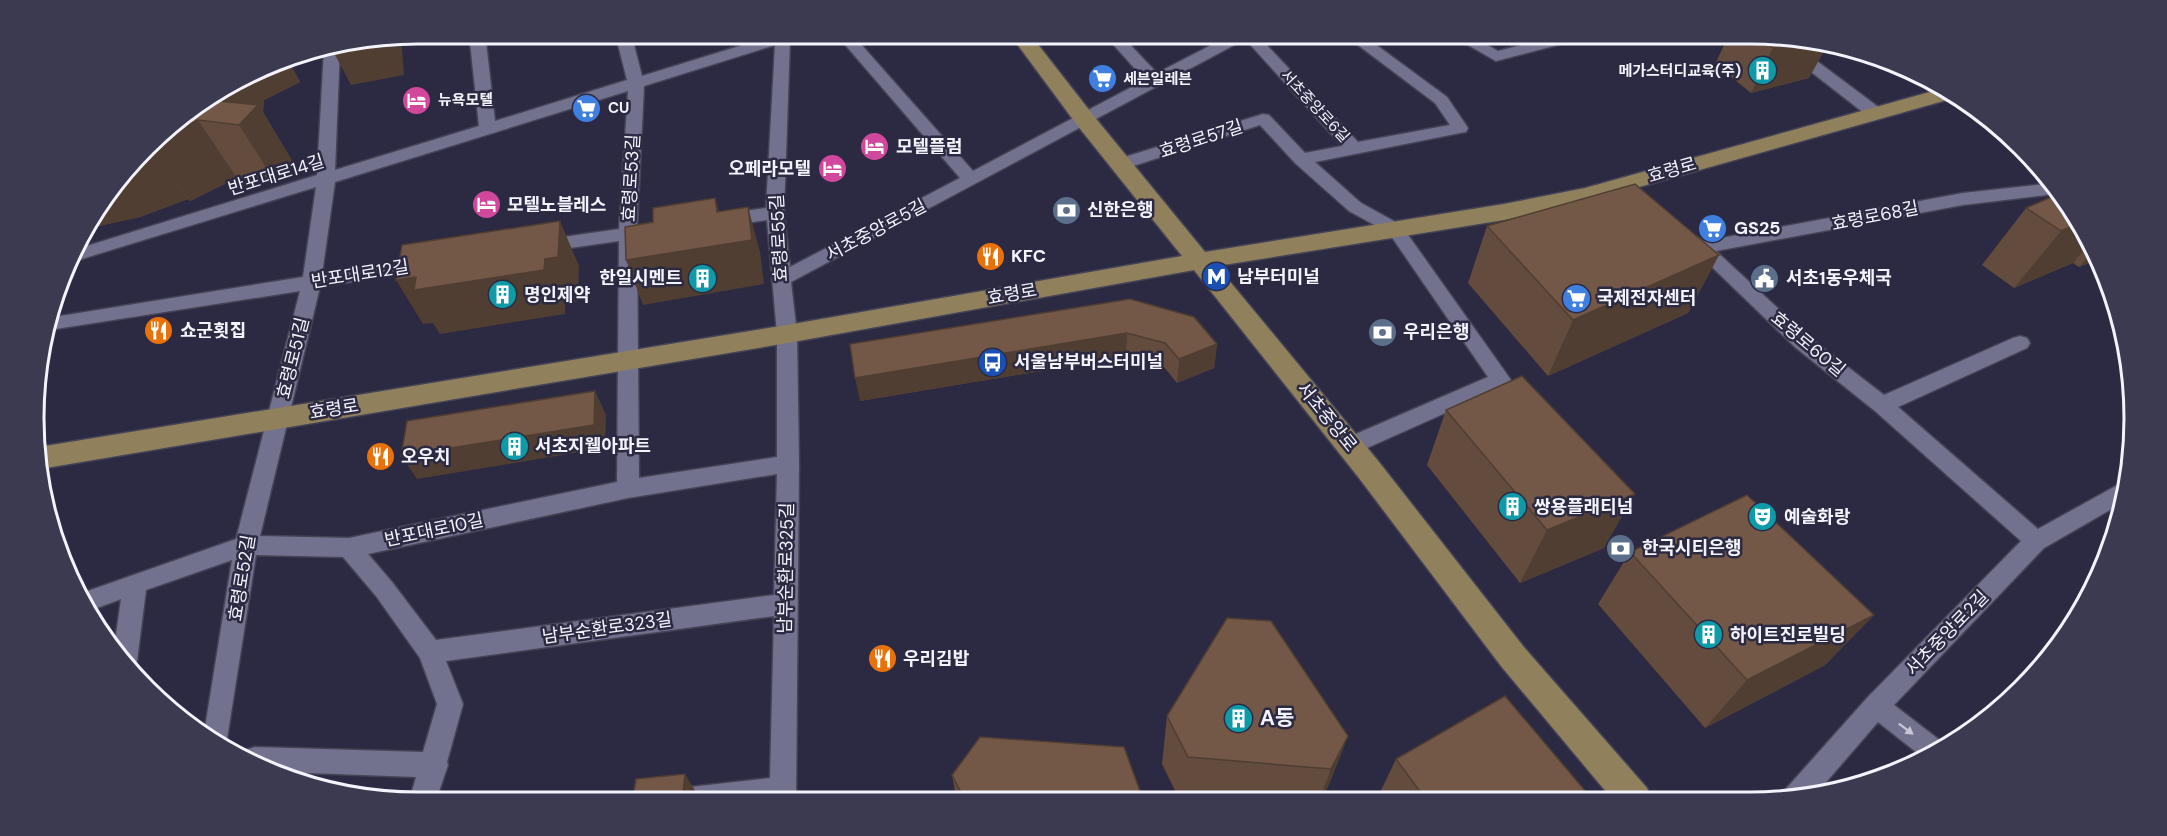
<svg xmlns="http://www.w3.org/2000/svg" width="2167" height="836" font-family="'DM Sans','Noto Sans KR',sans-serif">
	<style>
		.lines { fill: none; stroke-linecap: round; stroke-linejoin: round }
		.minor-casing { stroke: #454457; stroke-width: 3 }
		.major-casing { stroke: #454457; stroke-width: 3 }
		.minor { fill: #73728e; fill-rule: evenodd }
		.major { fill: #90805c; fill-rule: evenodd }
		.wall { fill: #634c3e }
		.shaded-wall { fill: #503e32 }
		.building { fill: #735848; stroke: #503e32; stroke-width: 1.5 }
		.oneway { fill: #c6c6d6 }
		.labels { text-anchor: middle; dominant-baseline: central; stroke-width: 5; stroke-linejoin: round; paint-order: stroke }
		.far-poi-label { font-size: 15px; font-weight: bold; fill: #f3f3fd; stroke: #2c2a42; text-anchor: start }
		.far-street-label { font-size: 15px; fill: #f3f3fd; stroke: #2c2a42 }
		.street-label { font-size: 18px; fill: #f3f3fd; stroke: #2c2a42 }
		.poi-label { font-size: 18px; font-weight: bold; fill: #f3f3fd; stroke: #2c2a42; text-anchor: start }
		.near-poi-label { font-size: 21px; font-weight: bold; fill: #f3f3fd; stroke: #2c2a42; text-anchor: start }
		.rim { fill: none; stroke: #f3f3fd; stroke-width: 3 }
	</style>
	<rect width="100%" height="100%" fill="#2c2a42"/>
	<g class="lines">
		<defs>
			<path id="minor" d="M469,33H485L495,121L627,80L615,33H631L642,76L775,35V33H806L803,36L790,40L784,213L790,267L960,178L835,33H851L973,171L1145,80L1103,33H1119L1157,73L1229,36L1242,33H1277L1274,36L1261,39L1358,142L1450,125L1435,103L1342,33H1360L1447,97L1468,128L1466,132L1460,133L1315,162L1361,203L1401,225L1511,380L1508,385L1358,452L1350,454L1342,452L1339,446L1342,440L1488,377L1389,233L1349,211L1295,163L1260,125L1127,168H1115L1112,164L1115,160L1263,114L1269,115L1305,153L1342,146L1247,41L1238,43L791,282L797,334L799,464L796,802H659L663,793L672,789L770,778L774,616L446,661L463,704L447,762L448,765L435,803L409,802L416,777L282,772L244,753L246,750L255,747L423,752L437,704L420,658L376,596L343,557L256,555L226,745L204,734L232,560L146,590L137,661L133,669L114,649L121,599L89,611L82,593L236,539L300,291L49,330L54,317L303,277L316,187L72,262L77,249L317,175L324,49L340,47L335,170L479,126ZM775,45L766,208L723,214L717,216L714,220L717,224L723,226L767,220L777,334V457L639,478L637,238L659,234L662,230L659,226L653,224L637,226L644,86ZM628,91L619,229L542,240L535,242L533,246L535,250L542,252L619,241L617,482L349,538L260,536L320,287L425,270L432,269L434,264L432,259L425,258L322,274L335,182ZM777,474L774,595L436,640L392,582L368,554L628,498Z
				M1447,33H1466L1498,51L1569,33H1595L1592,36L1496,61Z
				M1767,35L1786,38L1881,109L1883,113L1881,117H1869L1769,39Z
				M2046,184L2055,194L1963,205L1716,251L1809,337L1884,395L2013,338L2020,336L2027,338L2030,343L2027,348L1898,407L2038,529L2123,482L2122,503L2044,548L1894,705L1946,745L1925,759L1878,722L1815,795L1800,800H1780L1784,791L1867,698L2021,541L1875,411L1795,347L1687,243L1689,239L1696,237L1705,241L1963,193Z"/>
			<path id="major" d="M1009,33H1029L1093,115L1205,252L1504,204L1585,188L1937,90L1954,98L1586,202L1504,220L1217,266L1379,462L1523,646L1647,788L1652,800H1613L1501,666L1359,478L1194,270L787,343L40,469L39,447L787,325L1182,256L1077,125Z"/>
		</defs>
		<use href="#minor" class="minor-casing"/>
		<use href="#major" class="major-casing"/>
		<use href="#minor" class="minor"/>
		<use href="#major" class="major"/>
	</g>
	<path class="wall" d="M1730,33H1749L1828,43L1809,78L1751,93L1715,64Z
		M287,58L300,82L264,100L263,112L294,164L276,183L237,178L190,201L188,199L140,217L99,226L92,217L164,128Z
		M2026,208L2083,226L2094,261L2079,267L2073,263L2014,288L1982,265Z
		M1487,226L1719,255L1688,313L1548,376L1468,283Z
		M1130,299L1217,344L1214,368L1177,383L1164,367L1126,357L860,401Z
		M1446,410L1604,548L1520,583L1427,465Z
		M1630,552L1874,615L1825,665L1705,728L1598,604Z
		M1167,716L1348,736L1330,782L1321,801H1180L1162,764Z
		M1396,759L1593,800L1376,801Z
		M952,775L1139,801L957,802Z"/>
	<path class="shaded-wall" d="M401,36L404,75L351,85L331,47Z
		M1806,40L1828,43L1809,78L1751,93L1773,48Z
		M287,58L300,82L264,100L263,112L294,164L276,183L239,125L220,101L221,96Z
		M198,120L237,178L190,201L150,146L156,139Z
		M150,146L188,199L140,217L99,226L92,217Z
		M715,198L729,243L748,207L760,252L764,284L643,305L626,260Z
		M560,221L579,266L578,301L565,304V314L440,334L433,323L423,324L396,280Z
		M2080,223L2083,226L2089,244L2073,263L2014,288L2061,231Z
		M2092,252L2094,261L2079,267Z
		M1719,255L1688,313L1548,376L1573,320Z
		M1127,333L1126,357L860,401L855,378Z
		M1217,344L1214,368L1177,383L1179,359Z
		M595,391L606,415L605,448L417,479L401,456Z
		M1635,494L1604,548L1520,583L1547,530Z
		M1874,615L1825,665L1705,728L1747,680Z
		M1348,736L1330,782L1321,801H1319L1331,769Z
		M685,774L702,802H682Z
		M1140,791L1139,801H1134Z"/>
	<path class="building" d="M1754,34L1806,40L1773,48Z
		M221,96L220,101L258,105L239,125L198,120L156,139L164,128Z
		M1635,184L1719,255L1573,320L1487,226Z
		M2056,195L2080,223L2061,231L2026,208Z
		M715,198L717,212L748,207L752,240L626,260L625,227L653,222V208Z
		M560,221L558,257L545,259L544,270L414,290L416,277L396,280L402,245Z
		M1130,299L1194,317L1217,344L1179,359L1165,343L1127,333L855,378L850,344Z
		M1522,376L1635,494L1547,530L1446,410Z
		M595,391L594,425L401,456L407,421Z
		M1747,495L1874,615L1747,680L1630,552Z
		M1227,618L1271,621L1348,736L1331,769L1188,757L1167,716Z
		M1505,696L1593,800L1427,801L1396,759Z
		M980,737L1124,747L1140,791L1134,801L966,802L952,775Z
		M685,774L682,802H632L636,779Z"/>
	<defs><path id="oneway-solid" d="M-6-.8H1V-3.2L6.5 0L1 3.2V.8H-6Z" transform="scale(1.5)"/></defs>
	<use class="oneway" href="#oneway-solid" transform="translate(1906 729) rotate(37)"/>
	<defs>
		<symbol id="building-disc" viewBox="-11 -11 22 22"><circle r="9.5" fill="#0f9aa8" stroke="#2c2a42"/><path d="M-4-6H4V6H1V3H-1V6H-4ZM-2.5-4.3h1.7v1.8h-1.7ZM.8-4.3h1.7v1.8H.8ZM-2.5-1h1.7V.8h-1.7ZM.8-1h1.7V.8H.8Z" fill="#fff"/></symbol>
		<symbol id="supermarket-disc" viewBox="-11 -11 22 22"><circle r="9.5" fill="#3f7fe0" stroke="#2c2a42"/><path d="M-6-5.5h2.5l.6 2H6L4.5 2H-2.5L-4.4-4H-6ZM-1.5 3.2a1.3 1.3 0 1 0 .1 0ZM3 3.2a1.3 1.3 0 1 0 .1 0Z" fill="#fff"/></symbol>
		<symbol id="hotel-disc" viewBox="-11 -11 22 22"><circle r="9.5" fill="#d1479c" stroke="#2c2a42"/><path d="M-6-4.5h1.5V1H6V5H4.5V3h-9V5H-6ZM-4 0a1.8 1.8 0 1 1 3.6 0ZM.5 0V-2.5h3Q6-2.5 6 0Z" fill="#fff"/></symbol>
		<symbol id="bank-disc" viewBox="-11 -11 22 22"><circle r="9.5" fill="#5c6f8a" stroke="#2c2a42"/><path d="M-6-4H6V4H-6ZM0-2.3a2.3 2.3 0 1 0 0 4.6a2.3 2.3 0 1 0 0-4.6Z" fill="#fff"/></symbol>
		<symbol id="restaurant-disc" viewBox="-11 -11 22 22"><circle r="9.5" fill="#e8710a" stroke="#2c2a42"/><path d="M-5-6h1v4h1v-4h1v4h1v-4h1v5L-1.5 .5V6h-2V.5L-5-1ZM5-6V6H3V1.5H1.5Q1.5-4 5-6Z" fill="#fff"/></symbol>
		<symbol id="metro-disc" viewBox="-11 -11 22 22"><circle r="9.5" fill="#1a4fb4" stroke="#2c2a42"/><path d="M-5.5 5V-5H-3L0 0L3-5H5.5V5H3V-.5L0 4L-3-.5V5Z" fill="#fff"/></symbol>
		<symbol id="civic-disc" viewBox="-11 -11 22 22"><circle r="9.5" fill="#5c6f8a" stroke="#2c2a42"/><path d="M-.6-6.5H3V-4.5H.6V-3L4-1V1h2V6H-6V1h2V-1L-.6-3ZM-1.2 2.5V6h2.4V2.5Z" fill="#fff"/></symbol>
		<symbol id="bus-disc" viewBox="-11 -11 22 22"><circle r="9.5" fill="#1a4fb4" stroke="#2c2a42"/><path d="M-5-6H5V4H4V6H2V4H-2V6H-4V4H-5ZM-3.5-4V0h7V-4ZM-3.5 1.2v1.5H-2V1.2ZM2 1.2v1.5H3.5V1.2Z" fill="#fff"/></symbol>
		<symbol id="theatre-disc" viewBox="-11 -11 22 22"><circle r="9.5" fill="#0f9aa8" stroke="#2c2a42"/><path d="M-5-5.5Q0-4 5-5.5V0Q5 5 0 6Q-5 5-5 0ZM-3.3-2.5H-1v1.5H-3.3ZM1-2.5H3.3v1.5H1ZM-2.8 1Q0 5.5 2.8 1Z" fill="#fff"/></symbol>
	</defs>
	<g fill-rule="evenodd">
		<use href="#building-disc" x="1746" y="54" width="33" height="33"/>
		<use href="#supermarket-disc" x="1086" y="62" width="33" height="33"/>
		<use href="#hotel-disc" x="400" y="84" width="33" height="33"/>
		<use href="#supermarket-disc" x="570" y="92" width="33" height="33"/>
		<use href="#hotel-disc" x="858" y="130" width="33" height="33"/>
		<use href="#hotel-disc" x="816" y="152" width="33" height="33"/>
		<use href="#hotel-disc" x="470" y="188" width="33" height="33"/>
		<use href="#bank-disc" x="1050" y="194" width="33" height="33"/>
		<use href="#supermarket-disc" x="1696" y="212" width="33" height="33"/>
		<use href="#restaurant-disc" x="974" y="240" width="33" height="33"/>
		<use href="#metro-disc" x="1200" y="260" width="33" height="33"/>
		<use href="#building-disc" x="686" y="262" width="33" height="33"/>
		<use href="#civic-disc" x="1748" y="262" width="33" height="33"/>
		<use href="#building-disc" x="486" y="278" width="33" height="33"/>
		<use href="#supermarket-disc" x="1560" y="282" width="33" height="33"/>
		<use href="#restaurant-disc" x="142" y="314" width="33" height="33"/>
		<use href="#bank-disc" x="1366" y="316" width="33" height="33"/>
		<use href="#bus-disc" x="976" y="346" width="33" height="33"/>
		<use href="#building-disc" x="498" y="430" width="33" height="33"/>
		<use href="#restaurant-disc" x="364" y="440" width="33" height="33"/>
		<use href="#building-disc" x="1496" y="490" width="33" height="33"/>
		<use href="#theatre-disc" x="1746" y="500" width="33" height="33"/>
		<use href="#bank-disc" x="1604" y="532" width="33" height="33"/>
		<use href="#building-disc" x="1692" y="618" width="33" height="33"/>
		<use href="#restaurant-disc" x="866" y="642" width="33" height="33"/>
		<use href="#building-disc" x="1222" y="702" width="33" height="33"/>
	</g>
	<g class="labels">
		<g class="far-poi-label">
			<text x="1741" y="71" text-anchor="end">메가스터디교육(주)</text>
			<text x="1123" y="79">세븐일레븐</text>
			<text x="438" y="100">뉴욕모텔</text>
			<text x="608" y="108">CU</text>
		</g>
		<g class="far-street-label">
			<text transform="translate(1315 106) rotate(47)">서초중앙로6길</text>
		</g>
		<g class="street-label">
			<text transform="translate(1201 139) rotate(-18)">효령로57길</text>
			<text transform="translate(1672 170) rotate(-16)">효령로</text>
			<text transform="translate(276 175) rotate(-17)">반포대로14길</text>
			<text transform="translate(631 178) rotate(-87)">효령로53길</text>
			<text transform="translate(1875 216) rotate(-11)">효령로68길</text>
			<text transform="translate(876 230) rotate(-28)">서초중앙로5길</text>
			<text transform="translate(779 238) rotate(-93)">효령로55길</text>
			<text transform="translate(360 274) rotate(-9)">반포대로12길</text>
			<text transform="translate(1012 294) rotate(-10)">효령로</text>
			<text transform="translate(1808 344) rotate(40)">효령로60길</text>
			<text transform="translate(293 358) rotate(-76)">효령로51길</text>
			<text transform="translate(334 409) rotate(-9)">효령로</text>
			<text transform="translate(1327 417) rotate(51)">서초중앙로</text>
			<text transform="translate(434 530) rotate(-12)">반포대로10길</text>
			<text transform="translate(786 568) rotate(-89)">남부순환로325길</text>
			<text transform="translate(242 578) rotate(-81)">효령로52길</text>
			<text transform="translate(607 628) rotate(-8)">남부순환로323길</text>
			<text transform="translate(1947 633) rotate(-46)">서초중앙로2길</text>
		</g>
		<g class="poi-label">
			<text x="896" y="147">모텔플럼</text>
			<text x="811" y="169" text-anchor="end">오페라모텔</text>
			<text x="507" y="205">모텔노블레스</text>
			<text x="1087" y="210">신한은행</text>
			<text x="1734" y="228">GS25</text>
			<text x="1011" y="256">KFC</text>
			<text x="1237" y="277">남부터미널</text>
			<text x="682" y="278" text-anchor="end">한일시멘트</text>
			<text x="1786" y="278">서초1동우체국</text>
			<text x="524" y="295">명인제약</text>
			<text x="1597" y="298">국제전자센터</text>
			<text x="180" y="331">쇼군횟집</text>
			<text x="1403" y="332">우리은행</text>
			<text x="1014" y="362">서울남부버스터미널</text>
			<text x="535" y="446">서초지웰아파트</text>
			<text x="401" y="457">오우치</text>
			<text x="1534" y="507">쌍용플래티넘</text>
			<text x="1784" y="517">예술화랑</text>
			<text x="1642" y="548">한국시티은행</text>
			<text x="1730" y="635">하이트진로빌딩</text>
			<text x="903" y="659">우리김밥</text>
		</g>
		<g class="near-poi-label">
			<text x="1260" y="718">A동</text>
		</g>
	</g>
	<path d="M0 0H2167V836H0ZM418 44H1750A374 374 0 0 1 2124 418V418A374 374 0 0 1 1750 792H418A374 374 0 0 1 44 418V418A374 374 0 0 1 418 44Z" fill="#3c3a51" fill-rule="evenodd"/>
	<path class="rim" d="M418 44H1750A374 374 0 0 1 2124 418V418A374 374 0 0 1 1750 792H418A374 374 0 0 1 44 418V418A374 374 0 0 1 418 44Z"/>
</svg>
